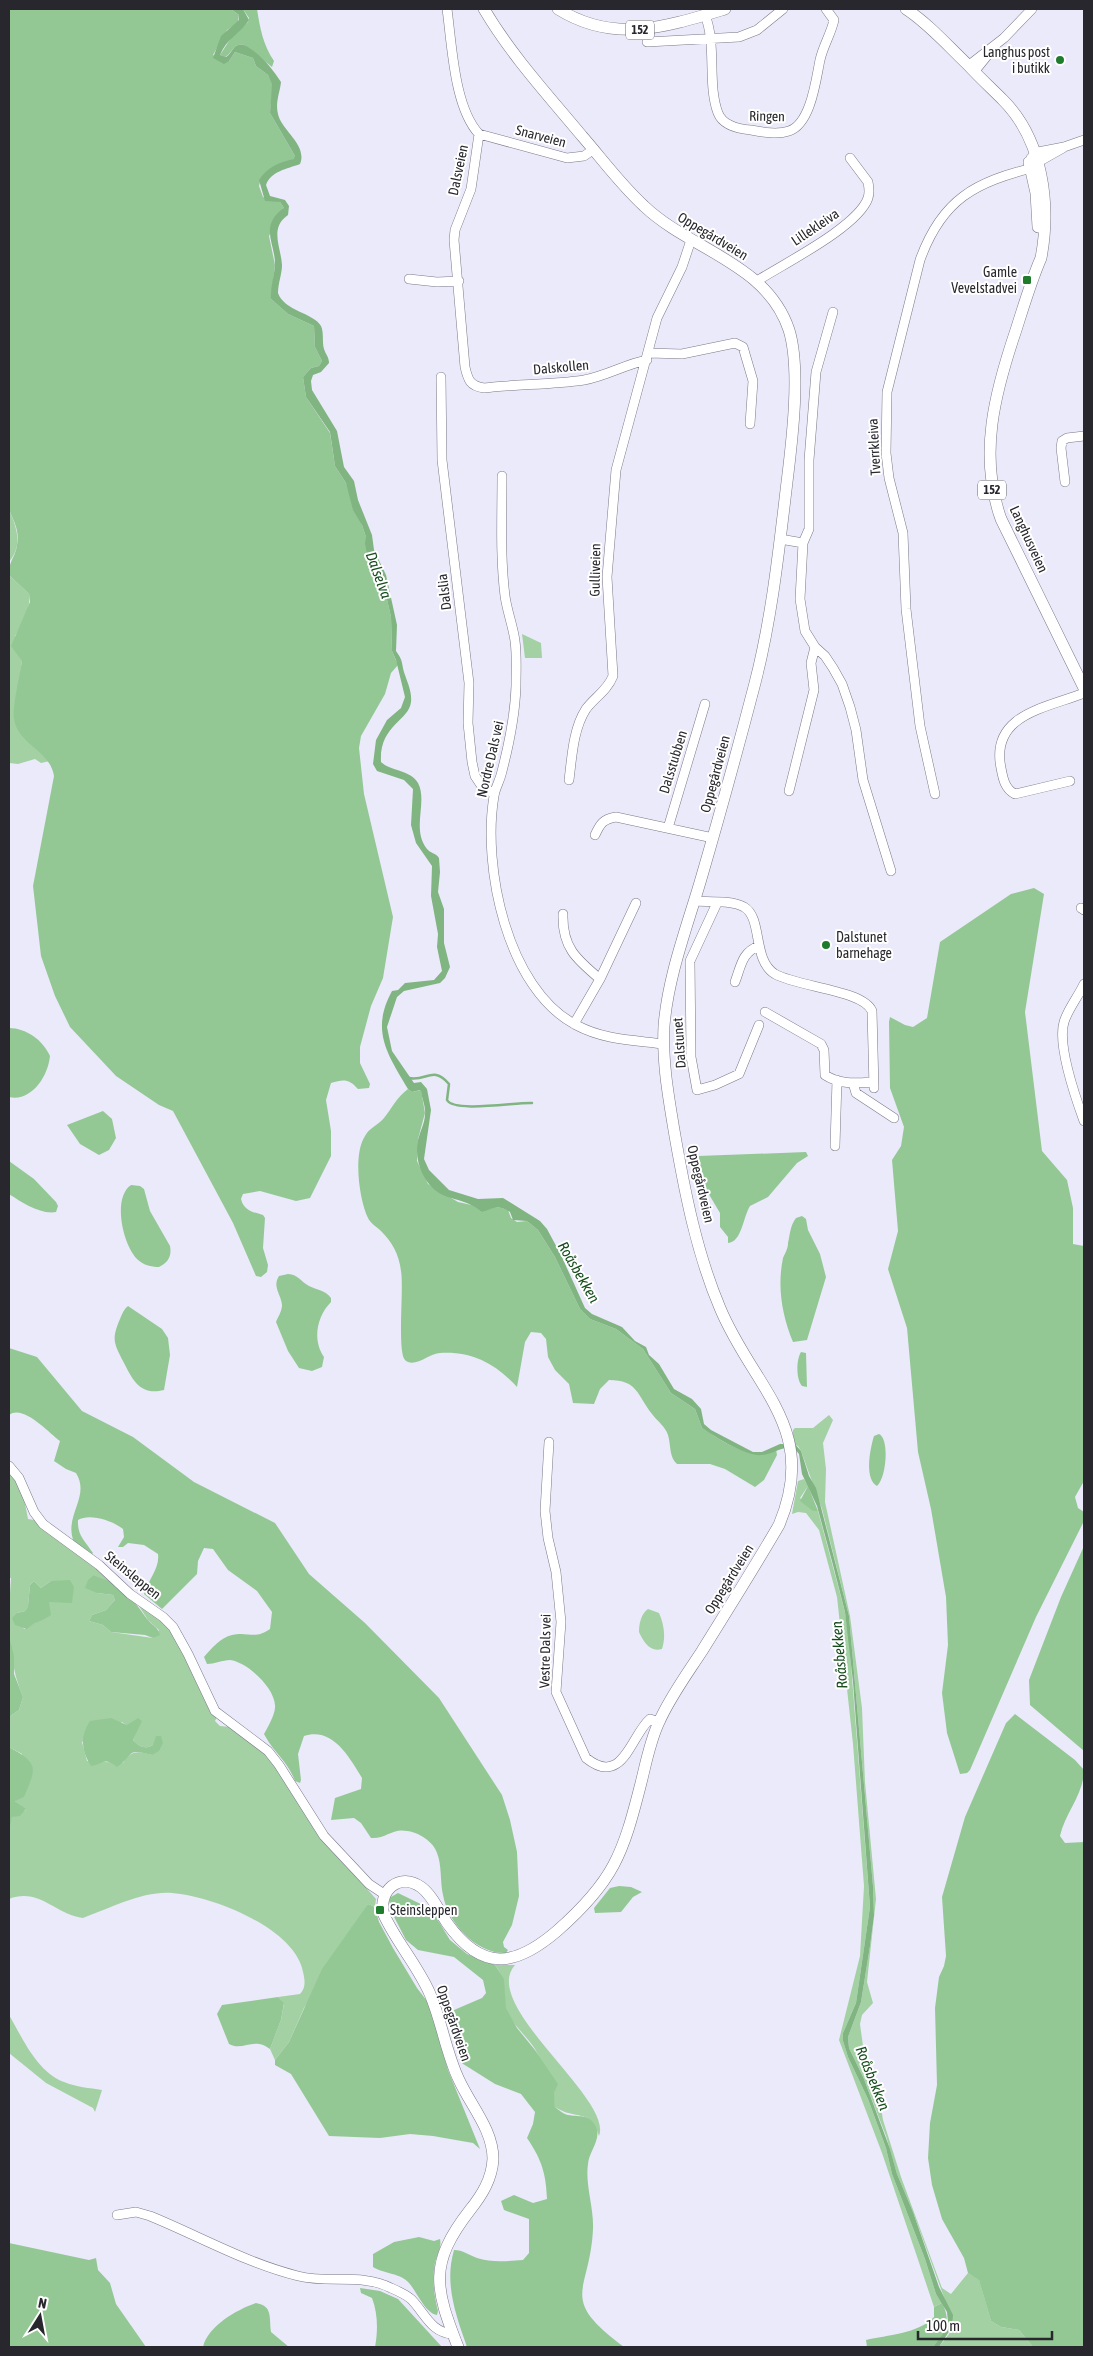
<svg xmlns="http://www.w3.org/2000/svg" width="1093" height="2356" font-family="'Asap Condensed',sans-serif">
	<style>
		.green { fill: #a3d1a4; fill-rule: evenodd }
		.forest { fill: #93c895 }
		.water { fill: #80b481 }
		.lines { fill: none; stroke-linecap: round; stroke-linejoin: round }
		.stream { stroke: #80b481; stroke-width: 2.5 }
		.minor-casing { stroke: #7a7987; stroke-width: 10 }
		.major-casing { stroke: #7a7987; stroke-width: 12 }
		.minor { stroke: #fff; stroke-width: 9 }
		.major { stroke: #fff; stroke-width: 11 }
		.poi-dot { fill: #1f7c2d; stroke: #fff; stroke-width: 2 }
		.labels { text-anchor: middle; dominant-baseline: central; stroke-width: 4; stroke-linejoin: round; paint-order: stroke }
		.shield { fill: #fff; stroke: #68686c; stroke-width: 1 }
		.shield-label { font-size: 12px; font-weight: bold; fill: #27272d }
		.poi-label { font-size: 14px; fill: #27272d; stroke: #fff; text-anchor: end }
		.street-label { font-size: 14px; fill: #27272d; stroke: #fff }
		.water-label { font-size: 15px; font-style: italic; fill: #174e1e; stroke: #fff }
	</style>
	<rect width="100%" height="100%" fill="#ebeafa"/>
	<path class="green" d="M9,510C17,528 23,545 9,562Z
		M9,575L29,594C31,609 23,624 15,636L22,661L14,719L50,761L41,763L35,759L18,764L9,763Z
		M522,634L541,643L542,658H525Z
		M829,1415L833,1420L823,1443L826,1469L825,1502L850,1616L862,1708L865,1782L876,1899L867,1982L873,2003L862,2015L860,2024L863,2046L878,2088L883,2120L901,2177L942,2288L951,2294L968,2273L979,2279L991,2321L1001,2327L1019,2330L1033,2347H939L949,2334L953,2322L913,2212L897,2174L886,2136L864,2079L849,2048L848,2037L861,2002L870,1946L874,1917L873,1886L849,1616L822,1509L801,1451L798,1446L793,1444V1430L795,1428H813Z
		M9,1469C21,1482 25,1502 28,1519L34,1520L113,1582H106L94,1575L97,1593L113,1595L115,1600L106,1610L92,1615L89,1621L103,1625L111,1632L153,1638L159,1630L148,1620L137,1603L160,1618L174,1634L203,1696L217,1717L215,1721L220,1726L230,1727L269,1757L316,1831L376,1899L375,1907L368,1904L304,2008L289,2042L275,2060L270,2049L281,2020L284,2004L278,1997L300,1994C306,1988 305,1980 303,1972C295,1928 212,1896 172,1893C142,1891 111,1908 83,1918C56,1915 39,1887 9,1899V1824L12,1817L26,1810L15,1801L22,1754L9,1747V1717L19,1710L23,1697C7,1659 8,1618 11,1578H9ZM34,1581L41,1588L51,1581H59L72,1602H48L50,1615L24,1629L17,1613L25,1611L28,1606L30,1585ZM122,1722L136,1732L133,1740C139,1746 144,1750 153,1745L152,1755C137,1751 132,1750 123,1763L87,1761L82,1742Z
		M804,1479L808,1486L800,1498L815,1511H818L845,1612L849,1639L870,1907L856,2003L843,2033V2041L848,2057L868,2099L886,2148L892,2174L925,2259L936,2294L942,2303L934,2307L882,2153L839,2040L860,1956L864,1886L853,1744L837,1597L819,1530L806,1513L798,1512L792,1514L798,1481Z
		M648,1609L659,1613C664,1624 666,1637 662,1649C650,1653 643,1641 639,1632C639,1624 641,1614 648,1609Z
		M495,1965H515C479,2005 614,2099 599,2136C590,2107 576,2121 555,2107C553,2089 545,2066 535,2049C526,2035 512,2025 506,2009C500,1992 509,1984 495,1965Z
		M9,2015C23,2039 37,2072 64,2082C76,2087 90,2088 102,2090L95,2112L93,2108L46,2083L9,2053Z"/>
	<path class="forest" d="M9,9H231L239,15L238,23L227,30L213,55L229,61L235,52L253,58L256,66L268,75L273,84L270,113L295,156V159L275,166L261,178L259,186L263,197L280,202L284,208L269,236L275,265L271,299L288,314L314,326L315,347L322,361L319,366L311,368L303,377L306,397L330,433L335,466L346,483L362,525L366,537L368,561L384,586L391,617L392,651L398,665L391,673L385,694L361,736L359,748L364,794L393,917L383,978L371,1006L360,1047V1063L370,1084L369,1088L358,1089C349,1079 344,1079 331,1083L326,1100L331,1131V1156L310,1198L296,1201L260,1191L243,1194L241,1199C244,1211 253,1212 263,1215L265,1218L263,1248L268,1265L267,1272L261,1277L256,1276L233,1223L173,1111L159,1105L116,1076L70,1027L55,996L41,956L33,886L54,776C50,750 18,745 14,719C12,708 20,674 22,661L11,646L30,602L29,594L9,575C9,559 15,559 17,545C20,532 14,521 9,510Z
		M243,9H257C260,28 263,45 274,61L272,67L244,45C233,42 233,53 225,57L220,55L231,38L248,22L249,18Z
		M1034,888L1044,894L1025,1012L1042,1151L1067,1180L1073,1208V1244L1084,1246V1481L1075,1497L1078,1508L1084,1512V1521L1036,1617L970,1770L967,1773L960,1774L947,1733L942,1693L948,1645L946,1597L931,1509L918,1452L907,1328L888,1269L898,1231L892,1160L901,1146L904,1127L890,1088L889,1022L890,1017L905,1025L913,1027L927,1018L940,942L1011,894Z
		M9,1028C26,1028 43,1040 50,1056C48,1077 31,1102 9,1097Z
		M408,1089L412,1092L421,1090L425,1113L418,1139L417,1161L428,1184L458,1202L476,1206L481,1212C491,1207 497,1206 508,1210L511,1218L517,1222L527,1221L538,1230L555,1257L580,1309L590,1319L616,1329L643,1349L671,1393L695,1409L702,1428C722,1441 752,1463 776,1449L777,1455L764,1480L755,1487L725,1469L710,1464H677C669,1457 671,1445 668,1435C665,1426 657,1421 652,1414C637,1395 638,1380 609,1380L600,1389L594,1404L573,1403L569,1384L555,1370L548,1357L546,1339L541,1333L531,1332L525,1342L517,1387C496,1364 472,1351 440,1353C430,1353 414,1369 405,1360C397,1352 404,1288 401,1271C399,1254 392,1242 381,1231C377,1227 370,1223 368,1218C359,1199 353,1154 365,1136C369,1128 378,1125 384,1118C392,1108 397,1097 408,1089Z
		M103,1111L112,1119L116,1138L109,1150L99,1155L80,1144L67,1125Z
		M806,1152L808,1156L797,1163L768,1197L750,1206C743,1217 742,1242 728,1243V1237L720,1227V1213L707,1191L698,1156Z
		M9,1161L34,1179L56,1202L58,1206L56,1212C41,1215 21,1202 9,1194Z
		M131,1185L140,1186L144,1189L150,1211L170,1246C172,1256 168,1263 159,1267C151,1267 143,1265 137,1259C123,1245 112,1198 131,1185Z
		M802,1216L806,1219L808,1230L820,1254L826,1277L807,1340L793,1342C782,1315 777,1287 783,1258C785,1253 788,1249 788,1243C790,1234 790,1226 796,1218Z
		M288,1274C299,1275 300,1281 309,1286C317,1290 325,1290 331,1298V1302C317,1316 312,1340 324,1357L322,1367L312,1371L299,1368L288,1351L276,1322C278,1317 282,1311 282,1305C281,1294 272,1287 279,1276Z
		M128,1306L162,1329L168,1338L170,1355L164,1390C141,1396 133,1381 124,1363C114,1343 111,1340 120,1319C122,1314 124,1309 128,1306Z
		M9,1348L37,1357L82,1411L133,1437L194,1482L275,1523L309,1574L365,1623L439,1698L502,1795L510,1820L517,1852L519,1896L512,1925L503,1942L504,1947L508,1950L506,1953C476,1954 448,1923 443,1895C440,1882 442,1865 437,1853C434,1842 418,1832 407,1831C392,1828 386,1839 371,1838L361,1823L354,1818L331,1820L335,1798L361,1789L362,1778C349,1757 333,1727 304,1736L298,1754L301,1780L300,1783L295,1781C287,1760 274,1753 264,1734C268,1727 276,1713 275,1705C274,1687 247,1662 230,1660C223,1660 214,1664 207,1664L204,1657C211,1649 221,1637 232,1635C248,1631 255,1640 270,1629L272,1612L257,1591L228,1570L213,1549L204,1548L198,1561L197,1574L162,1609L144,1594C148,1580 160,1568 158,1554L144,1545L128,1543L123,1547H118L124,1537L123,1529C113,1521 90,1513 78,1520C77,1535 85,1541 93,1553L92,1554L74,1542C63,1516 91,1497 76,1473L66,1469L54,1461L60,1441C48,1432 23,1404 9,1415Z
		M801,1352L806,1353L807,1387L802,1386C796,1379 796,1360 801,1352Z
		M879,1434C890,1439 886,1479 877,1486C864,1479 870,1449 874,1436Z
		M808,1486L818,1511H813L800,1501Z
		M1084,1546V1751L1030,1705L1029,1680L1061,1597Z
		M94,1575C101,1579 107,1580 113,1582C126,1587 140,1610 148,1620C153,1626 158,1627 160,1635L153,1638L145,1635L111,1632L103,1625L89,1621L92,1615L106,1610L115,1600L113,1595L97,1593L85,1588L88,1580Z
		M70,1580L74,1587L72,1603L49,1602L51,1615C43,1621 34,1622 27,1629L15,1625L12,1618L17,1613L25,1611L28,1606L30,1585L34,1581L41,1588L51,1581Z
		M9,1635L14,1656V1674L23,1697L19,1710L9,1717Z
		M1015,1714L1075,1760L1084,1770C1084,1794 1065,1813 1060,1836L1065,1843L1084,1842V2347H1033L1019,2330L1001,2327L991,2321L979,2280L968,2273L964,2258L942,2219L932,2185L928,2158L930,2123L937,2085L935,2008L939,1977L944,1966L946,1956L942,1897L965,1817L1006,1723Z
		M111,1718L127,1725L138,1718L142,1721L133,1740C139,1746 144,1750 153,1745L156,1736H161L163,1743L159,1751L152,1755C125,1748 136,1754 117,1767C103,1756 103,1765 91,1766C81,1750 80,1736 90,1721Z
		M9,1747C40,1764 36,1768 24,1797L15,1801L26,1809L20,1816L12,1817L9,1831Z
		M619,1886L631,1887L642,1892L633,1897L621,1912L595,1913L594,1908L610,1888Z
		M398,1893L431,1909L450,1940L467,1954L495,1965L504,1979L506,2008L517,2028L535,2050L558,2084L554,2093L555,2107C559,2110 563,2114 568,2115C578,2117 589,2114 595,2125C603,2138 589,2151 588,2164C585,2185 594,2207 593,2229C590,2294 557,2297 624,2347H467C456,2315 444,2284 454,2250C463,2250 469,2255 477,2258C492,2263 508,2261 523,2260L529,2253V2219L504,2210L501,2201L514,2195L533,2203L547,2199C546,2174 542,2160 527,2138L533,2124L535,2112L521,2094L495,2084L460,2062L452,2026L454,2010L482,1998L486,1993L483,1980L454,1957L418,1950L406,1940L390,1909L389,1898Z
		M368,1904L375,1907L379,1922L393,1948L417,1988L430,2005L448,2070L480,2149L473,2143L433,2136L410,2134L380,2138L329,2136L291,2074L275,2065V2060L289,2042L322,1969Z
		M278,1997L284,2003L281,2020L270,2049C253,2036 243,2052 229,2044L217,2014L222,2005Z
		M419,2237L434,2241L440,2239C442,2248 437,2254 435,2263C432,2279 434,2295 438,2311L437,2315C425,2313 417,2292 409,2283C401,2273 384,2274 373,2267V2254L394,2242Z
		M9,2243L89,2260L96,2258L98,2270L110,2283L116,2304L146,2347H9Z
		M360,2288L380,2291L398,2299L442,2347H375C378,2331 378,2314 372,2298L361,2293Z
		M256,2303C273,2306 269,2317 271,2332L289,2347H203C208,2326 236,2310 256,2303Z
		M942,2303C952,2322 945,2332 933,2347H867L866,2340C887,2335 918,2334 934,2317V2307Z"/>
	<path class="water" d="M231,9H243L249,20C241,33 226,39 220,55L226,57C233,53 233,42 244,45C259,52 273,69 281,82C280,92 275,103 278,114C281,130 308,145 300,164C287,169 271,171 266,185L270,196L285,200L289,206L288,215C269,228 281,247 282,265C282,274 278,283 278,293C284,311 314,313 321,326C324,332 322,342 324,349C326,355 329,357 329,363L321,372L313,375L311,381L312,390L337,431L344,467L354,481L358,500L372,535L374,550L386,575L397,625L396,651C404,662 401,663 405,675C408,684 412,692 411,702C409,721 379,725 381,762C390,771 411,770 418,783C428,802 411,829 427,849C430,853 436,853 439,858L440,872L438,892L444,909V943L450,967L445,978L440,983L404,991L397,997L387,1027L392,1051L414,1083L421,1082L427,1089L431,1110L424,1159L429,1170L449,1190L478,1199L503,1198L540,1221L547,1229L561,1255L585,1308L592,1314L622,1327L635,1341L646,1347L649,1355L659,1364L674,1389L692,1399L701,1409L704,1424L711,1430L753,1452H762L780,1444H795L801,1451L809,1476L816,1488L849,1616L873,1886L874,1916L870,1946L861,2002L848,2037L849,2048L864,2079L890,2149L897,2174L913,2212L939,2287L953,2315L952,2327L939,2347H933L946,2329L948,2321L947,2312L936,2294L925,2259L892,2174L886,2148L868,2099L848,2057L843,2041V2033L856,2003L870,1907L853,1682L845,1612L833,1565L817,1506L802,1474L799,1454L795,1449C781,1445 775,1454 762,1455C746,1457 715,1437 702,1428L695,1409L671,1393L643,1349L616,1329L590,1319L580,1309L555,1257L538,1230L527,1221L513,1220L510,1212C496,1203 492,1210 481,1212C472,1201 451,1200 439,1193C422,1182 414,1159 418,1140C420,1131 425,1123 425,1114C426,1107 422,1099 421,1091L420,1090L412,1092L408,1089C388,1055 370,1031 392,991L398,990L405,983L434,980L442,971L437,947L438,934L431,896L432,866L416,843L411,825L413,789L404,780L377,771L373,764L376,740L387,720L401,708L405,697L396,660L392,651L391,617L383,582L368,560L365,543L366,537L362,525L353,510L346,483L335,466L330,432L306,397L303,377L311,368L319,366L322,361L315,347L314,326L288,314L271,299C270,288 274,277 275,266C276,244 258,226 284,208L280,202L265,201L259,180C267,167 280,162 294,159L295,156L270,113L272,84L268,75L256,66L253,58L235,52L229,61L224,64L213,58L221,36L239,20V15Z"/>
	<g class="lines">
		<path class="stream" d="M409,1078C426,1082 433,1065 449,1084L447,1100C454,1113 517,1102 532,1103"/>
		<defs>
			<path id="minor" d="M447,9C452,45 454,107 479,134L471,189L455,230L454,240L465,367C468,380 470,386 484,388C517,384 551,385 584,380C606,376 626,364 647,360
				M705,15C717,45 707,84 718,113C723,126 739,129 751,130C762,132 777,135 789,131C811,124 816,79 820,60C823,46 831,34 834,20L826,9
				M647,42L739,37L757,30L783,9
				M968,66L1004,38L1032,9
				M974,72L995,46
				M479,134L567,158L584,156L594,149
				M1031,158L1038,152L1064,147L1084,140
				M1033,160L1040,161L1063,148
				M409,279L437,282L459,281
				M757,281C783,264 858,227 868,198C870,192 869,188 868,182L850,158
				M649,353L682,354L735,343L743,347L753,381L750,424
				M441,377L442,460L469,683L468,723L472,762L475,776L481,785L494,794
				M502,476C502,517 500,556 505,596C507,611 513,626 515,641C517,655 516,671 516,686C515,716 509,745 501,775C499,782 495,789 494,796C482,867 507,989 576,1025C604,1040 633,1040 664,1044
				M1065,482L1061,448L1062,441L1067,438L1084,436
				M780,539L803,543L800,599L805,631L815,647L825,656L833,668L842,684L850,707L856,730L863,780L891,871
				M803,543L809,529V460L816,372L833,312
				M569,780C572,757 573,729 586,709C595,697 607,691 613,676L607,577L616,470L657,318L682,267L691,240
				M1070,781L1015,794C1005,789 1003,779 1001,768C990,714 1047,708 1084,693
				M789,791L814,690L811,663L815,647
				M935,794L920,726L906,609L903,533L889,478L886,453L887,392L920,260C942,199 975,182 1036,167
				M668,828L705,704
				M595,835C600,824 603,819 616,817L713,838
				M694,901C709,902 731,900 744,907C763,918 752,960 775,974C798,987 863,990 872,1011L874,1088
				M717,903L690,961L691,1057L697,1090L715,1085L739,1074L759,1025
				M1081,908L1084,910
				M563,914C562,947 576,959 600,979
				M735,982C741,966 742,952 759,946
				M1084,984C1078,997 1068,1009 1064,1022C1057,1045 1076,1099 1084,1121
				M765,1012L821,1044L824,1050L825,1075C840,1085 857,1083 873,1082
				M574,1024L600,979L636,903
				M853,1083L856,1093L894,1118
				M835,1146L837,1080
				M549,1442L545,1511L548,1538L556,1572L561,1622L556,1692L586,1758C623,1788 631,1735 650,1719L659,1722
				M9,1466L19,1478L34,1512L43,1524L99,1565L130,1594L163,1617L173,1627L188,1654L215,1711L268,1751L279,1765L324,1836L369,1884L384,1894
				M117,2215L136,2212L150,2216C199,2236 246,2263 298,2276C329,2284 362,2273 391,2288C398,2291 405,2294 411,2299C425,2313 431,2333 453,2334"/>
			<path id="major" d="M558,9C614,44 666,27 725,9
				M906,9C929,24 948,46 968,65C979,77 991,88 1003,100C1043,140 1051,205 1041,258C1031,281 1024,305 1016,330C995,392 978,455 1001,519L1084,688
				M1029,162L1036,193L1038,227
				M458,2347C435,2288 428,2264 470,2210C482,2195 492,2179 493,2159C493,2130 471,2106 459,2080C446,2053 442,2022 430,1994C418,1966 397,1943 384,1915C377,1892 399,1871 421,1887C432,1895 439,1911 447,1923C482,1972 515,1967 557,1931C614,1881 623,1854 641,1783C646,1763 650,1741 659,1722C670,1697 687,1674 702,1651C728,1609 754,1568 779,1525C820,1428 753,1388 720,1308C697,1254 685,1193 675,1136C669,1100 662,1063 664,1026C668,976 687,927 701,879C720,814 738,748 755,683C772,617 779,549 787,482C792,441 801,369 789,330C767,263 690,250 644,206C621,185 602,159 582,136C548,95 511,55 484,9"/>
		</defs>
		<use href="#minor" class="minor-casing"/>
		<use href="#major" class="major-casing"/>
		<use href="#minor" class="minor"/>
		<use href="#major" class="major"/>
	</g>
	<g class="poi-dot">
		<circle cx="1060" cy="60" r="5"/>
		<rect x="1022" y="275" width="10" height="10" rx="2.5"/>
		<circle cx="826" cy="945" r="5"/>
		<rect x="375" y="1905" width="10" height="10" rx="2.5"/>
	</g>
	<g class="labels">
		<g class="shield">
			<rect x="626" y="20.5" width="28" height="19" rx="4"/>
			<rect x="978" y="480.5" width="28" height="19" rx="4"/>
		</g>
		<g class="shield-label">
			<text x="640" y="30">152</text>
			<text x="992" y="490">152</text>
		</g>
		<g class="poi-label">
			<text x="1050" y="52">Langhus post<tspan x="1050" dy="16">i butikk</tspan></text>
			<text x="1017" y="272">Gamle<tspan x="1017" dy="16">Vevelstadvei</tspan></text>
			<text x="836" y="937" text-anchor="start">Dalstunet<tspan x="836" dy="16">barnehage</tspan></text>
			<text x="390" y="1910" text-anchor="start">Steinsleppen</text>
		</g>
		<g class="street-label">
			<text transform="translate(767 116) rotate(1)">Ringen</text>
			<text transform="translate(541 136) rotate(15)">Snarveien</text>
			<text transform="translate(458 170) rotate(-78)">Dalsveien</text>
			<text transform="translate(815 227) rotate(-34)">Lillekleiva</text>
			<text transform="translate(713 236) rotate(31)">Oppegårdveien</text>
			<text transform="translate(561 367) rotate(-5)">Dalskollen</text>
			<text transform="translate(874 447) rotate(-93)">Tverrkleiva</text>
			<text transform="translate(1029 539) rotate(65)">Langhusveien</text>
			<text transform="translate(595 570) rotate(-89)">Gulliveien</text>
			<text transform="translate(444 592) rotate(-97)">Dalslia</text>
			<text transform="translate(490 759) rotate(-77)">Nordre Dals vei</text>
			<text transform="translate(673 762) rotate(-73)">Dalsstubben</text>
			<text transform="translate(715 774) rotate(-75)">Oppegårdveien</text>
			<text transform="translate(679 1043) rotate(-94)">Dalstunet</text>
			<text transform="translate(701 1184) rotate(77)">Oppegårdveien</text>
			<text transform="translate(133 1575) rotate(39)">Steinsleppen</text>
			<text transform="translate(729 1579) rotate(-58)">Oppegårdveien</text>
			<text transform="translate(545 1651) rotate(-89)">Vestre Dals vei</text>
			<text transform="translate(454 2023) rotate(71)">Oppegårdveien</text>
		</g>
		<g class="water-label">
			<text transform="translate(379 575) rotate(70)">Dalselva</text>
			<text transform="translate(579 1272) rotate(60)">Roåsbekken</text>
			<text transform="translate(839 1655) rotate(-95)">Roåsbekken</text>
			<text transform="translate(873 2078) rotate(68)">Roåsbekken</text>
		</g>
	</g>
	<rect width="1093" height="2356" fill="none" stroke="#27272d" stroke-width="20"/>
	<g transform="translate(40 2316) rotate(11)" stroke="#ffffff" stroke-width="4" paint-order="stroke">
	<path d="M0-4L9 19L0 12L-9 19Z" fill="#27272d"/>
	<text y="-8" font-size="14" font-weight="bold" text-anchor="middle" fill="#27272d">N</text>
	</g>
	<path d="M918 2331v8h134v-8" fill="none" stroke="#27272d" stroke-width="2.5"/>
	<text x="926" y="2331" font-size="15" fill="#27272d" stroke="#ffffff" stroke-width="4" paint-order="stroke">100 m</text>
</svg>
